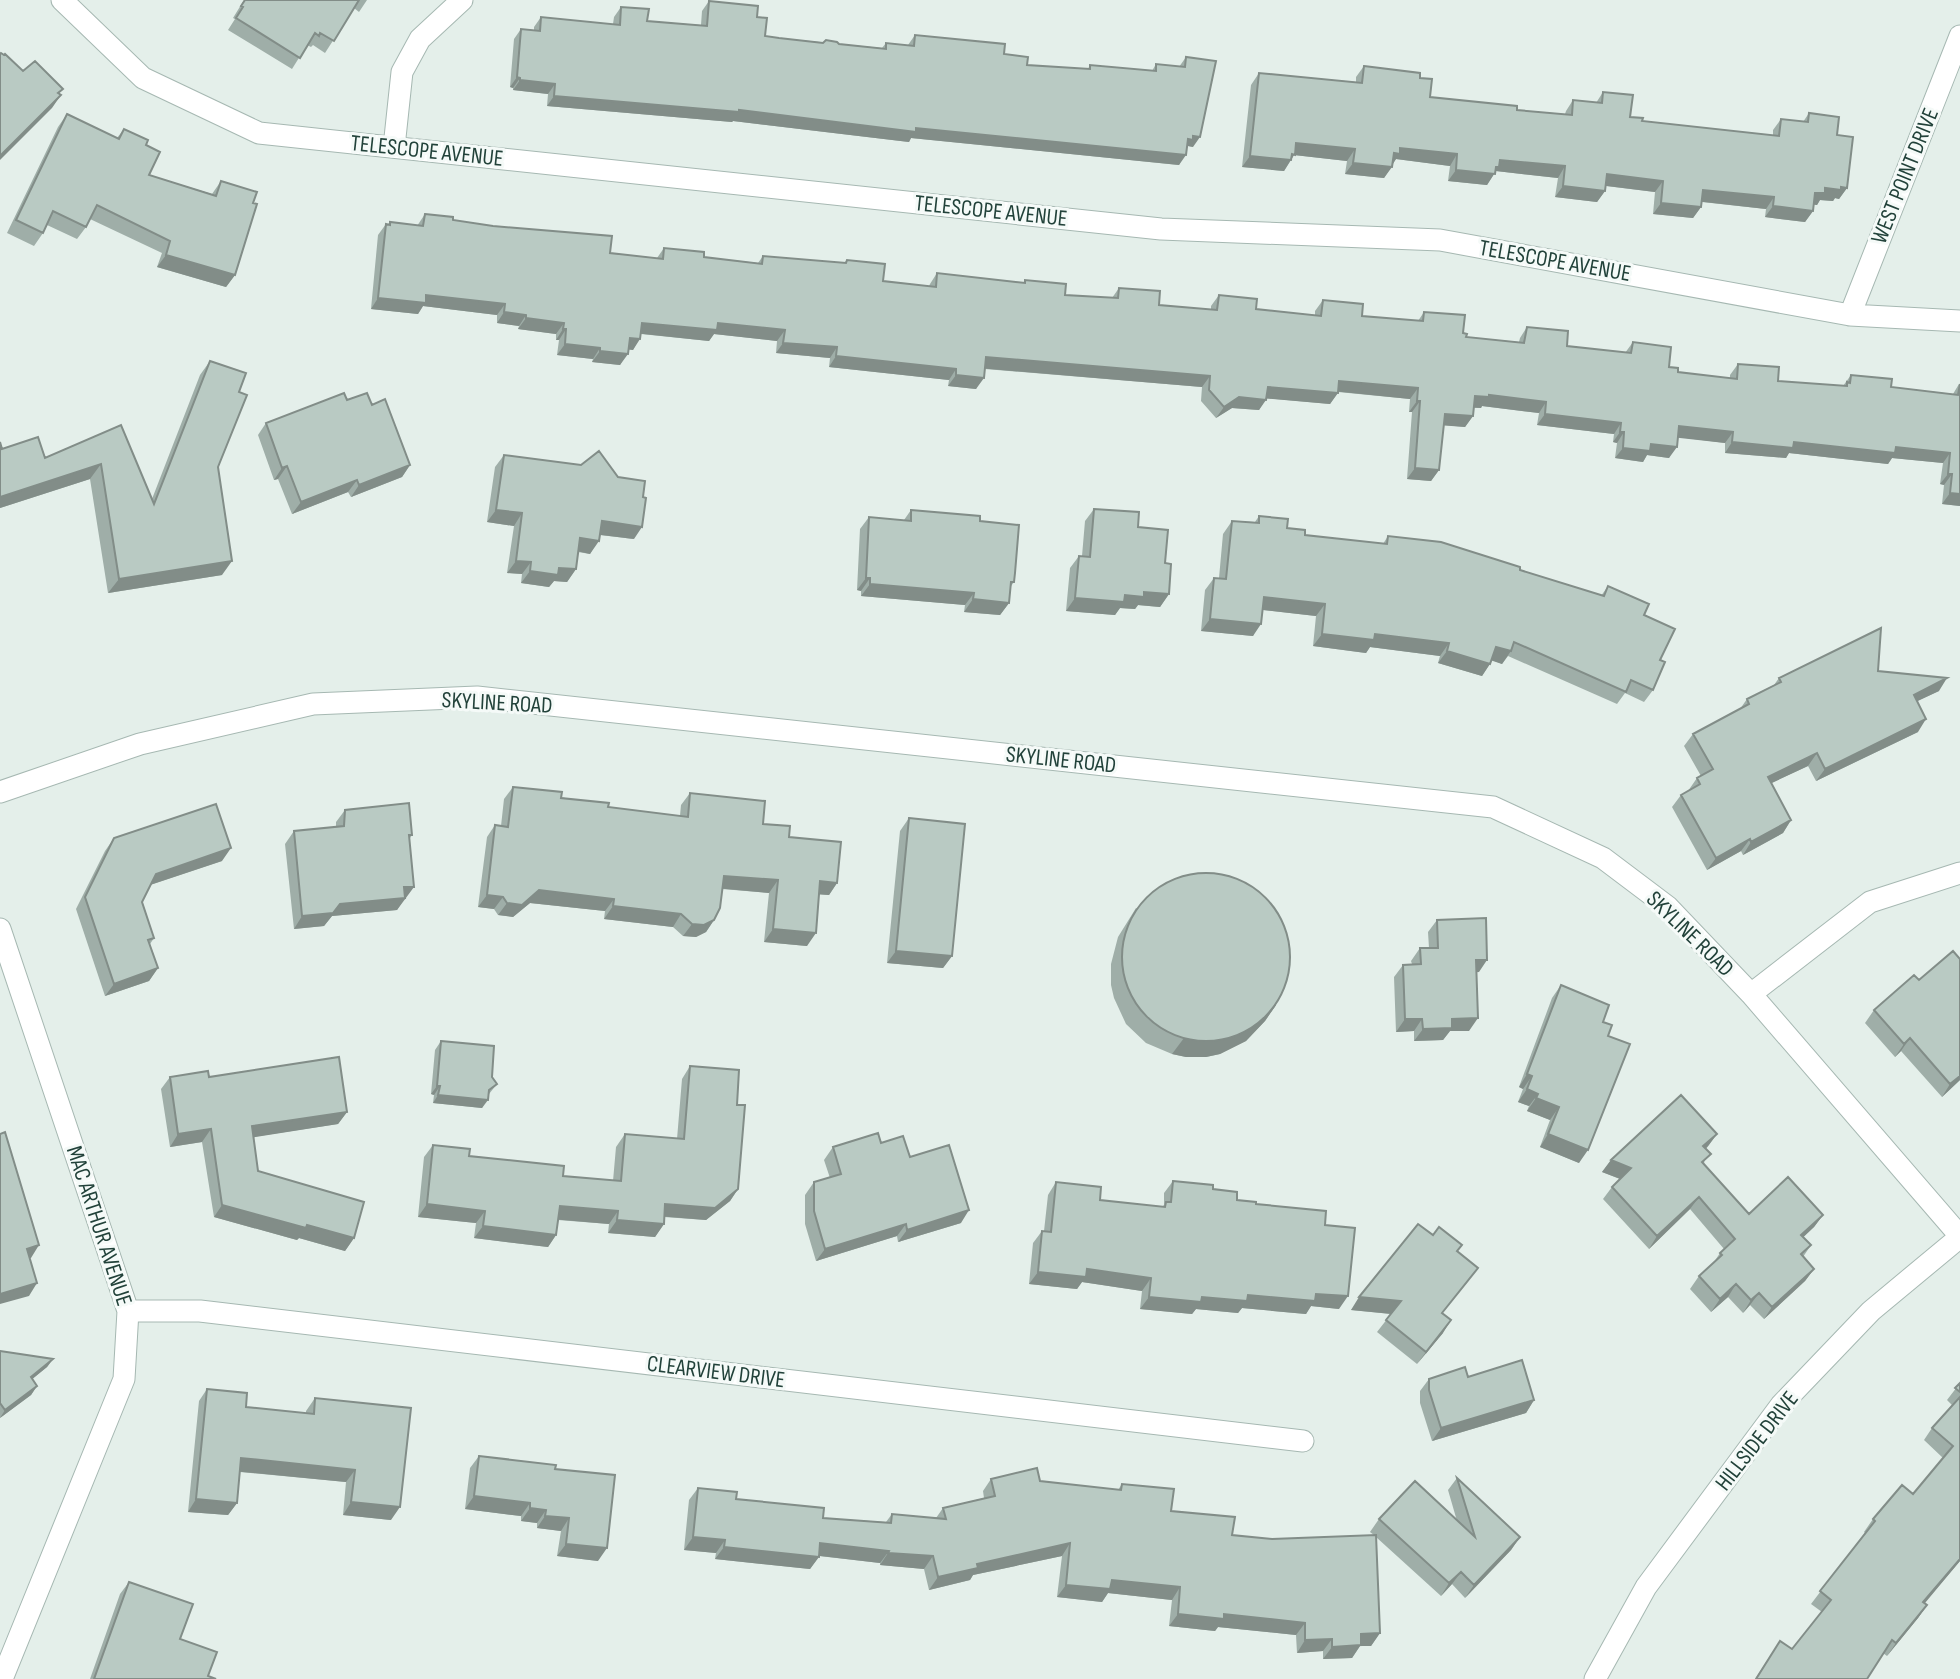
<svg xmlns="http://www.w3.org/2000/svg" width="1960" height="1679" font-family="'Sofia Sans Condensed',sans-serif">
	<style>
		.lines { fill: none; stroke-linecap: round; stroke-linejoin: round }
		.minor-casing { stroke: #a6b8b2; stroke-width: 23 }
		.tertiary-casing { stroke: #a6b8b2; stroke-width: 23 }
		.minor { stroke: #fff; stroke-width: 21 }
		.tertiary { stroke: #fff; stroke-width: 21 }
		.wall { fill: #9faea8 }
		.shaded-wall { fill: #828d88 }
		.building { fill: #b9cac3; stroke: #828d88; stroke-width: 2 }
		.labels { text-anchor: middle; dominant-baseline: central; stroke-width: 6; stroke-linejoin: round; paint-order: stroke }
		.street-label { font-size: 23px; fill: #22423a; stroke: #f5faf8 }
	</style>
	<rect width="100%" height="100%" fill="#e4efea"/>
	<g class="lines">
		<defs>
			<path id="minor" d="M62,0L143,78L259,133L1161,229L1440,240L1850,315L1960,321
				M394,147L402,72L420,39L462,0
				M1850,315L1960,36
				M0,792L140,744L313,704L477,697L1493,807L1603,858L1668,907L1751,994L1960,1236
				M0,929L128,1311L124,1379L2,1679
				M1751,994L1870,902L1960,873
				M128,1311H200L1303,1441"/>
			<path id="tertiary" d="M1595,1679L1646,1587L1781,1405L1871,1311L1960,1237"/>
		</defs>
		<use href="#minor" class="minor-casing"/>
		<use href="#tertiary" class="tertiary-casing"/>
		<use href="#minor" class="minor"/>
		<use href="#tertiary" class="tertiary"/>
	</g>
	<path class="wall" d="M244,0H367L359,12L354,8L325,53L313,45L311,47L307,45L292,69L228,30L235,19L233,18Z
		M709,1L757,17L765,36L779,38L882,48L886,43L908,45L915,35L1004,54L1027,65L1088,69L1090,65L1152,71L1156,64L1179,67L1186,57L1193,147L1188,146L1179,165L911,138L909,142L733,121L732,122L547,106L548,94L513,90V88L510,87L514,39L521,29L534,30V27L541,17L613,24L614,17L621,7L647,21L701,25L702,11Z
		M1364,66L1420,78L1430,97L1517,110L1565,114L1566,111L1573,100L1596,103L1603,92L1630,117L1642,121L1773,136V130L1781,119L1803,122L1809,113L1837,135L1847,188L1839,199L1835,198L1833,201L1820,200L1817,205L1814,204L1813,211L1805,222L1765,217L1766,209L1702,202L1701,207L1693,218L1653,214L1655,192L1606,186L1605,191L1597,202L1555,197L1558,178L1496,171L1487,185L1448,181L1450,166L1396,159L1384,178L1345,174L1347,161L1294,155L1284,171L1242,167L1251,85L1259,73L1356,82V77Z
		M67,114L117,138L124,129L146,145L149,175L212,194L221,181L253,203L235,275L226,287L157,267L162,253L90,219L86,227L77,239L47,225L43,233L34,246L7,233L58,127Z
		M425,214L610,253L657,258L664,248L704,257L758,263L763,256L844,263L847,260L883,281L929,286L930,284L937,273L1023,283L1025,280L1065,295L1112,298L1119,288L1159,305L1211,310V306L1219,295L1256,309L1315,315V311L1323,300L1362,316L1418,321L1424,312L1463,333L1466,337L1519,342L1520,338L1527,327L1567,346L1625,353L1633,342L1678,372L1730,378V375L1738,364L1778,381L1843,386L1851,375L1891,387L1953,394L1959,384L1960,506L1942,504L1944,485L1940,484L1943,463L1892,458L1888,464L1789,453L1786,458L1725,453V443L1678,437L1669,458L1647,455L1643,462L1615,458L1617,443L1613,442L1614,434L1537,425L1539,413L1482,406L1481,408H1474L1473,416L1465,427L1444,425L1439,470L1431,481L1407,479L1412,412H1409L1410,399L1338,392L1330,404L1266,398L1259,410L1232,408L1216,418L1201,401L1202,387L985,369L976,389L948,386L949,380L829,367L830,358L776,353L777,341L714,334L709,341L641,334L633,350L629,349L620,365L592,362L593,359L557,355L559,340H556V334L518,329L519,326L497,323V315L423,306L418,314L371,309L378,235L386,224H388L390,222L417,226Z
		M210,361L239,392L218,467L222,575L108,593L90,479L0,508V442L2,449L45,458L121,425L152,499L200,375Z
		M347,400L372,405L410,465L402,477L351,497L348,492L292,514L278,479L274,480L258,435L266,423Z
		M504,455L634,539L600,535L590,554L578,552L576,569L567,582L554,581L549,587L521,583L522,574L507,573L514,526L487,522L495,467Z
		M1094,509L1138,527L1165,563L1169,594L1160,607L1138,605L1135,609L1120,608L1115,615L1066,611L1070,568L1079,556H1082L1085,521Z
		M911,510L980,521L1014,582L1011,586L1009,603L1000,615L964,612L965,605L861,596V591L857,590L860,529L869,517L904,520Z
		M1259,516L1305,535L1383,544L1388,536L1520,570L1601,596L1608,586L1644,615L1660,660L1653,690L1644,702L1625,693L1617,704L1508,656L1502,664L1492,660L1482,676L1438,663L1440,656L1370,647L1366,653L1313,646L1316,616L1263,610L1253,636L1201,631L1205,590L1214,578H1219L1223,534L1232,521L1255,522Z
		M1878,671L1939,691L1917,701L1918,732L1816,781L1808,766L1771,783L1791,820L1783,833L1743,855L1741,851L1707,870L1672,807L1681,795L1688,791L1697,778L1701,776L1684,746L1693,734L1740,709L1747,699L1774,685L1779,678Z
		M513,787L608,807L680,816L681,805L690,793L763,824L789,837L837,883L829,895L819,894L807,946L764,942L769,893L722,889L714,920L706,932L696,937L683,936L673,927L604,919L605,911L530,903L513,917L498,915L494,909L478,907L487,837L495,825L501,826L504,799Z
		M345,810L412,835L410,838L406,899H404L397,910L332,916L324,926L294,929L285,844L294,831L336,827V822Z
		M909,818L952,956L943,968L887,963L900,831Z
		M114,838L222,861L150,885L142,902L154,938L150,944L158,968L149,981L105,996L76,909L105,851Z
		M1136,908L1276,1005L1265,1021L1246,1041L1220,1054L1206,1057H1186L1172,1054L1146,1043L1126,1024L1114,998L1111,985V964L1118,937Z
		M1437,920L1479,972H1476L1469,1031H1450L1443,1040L1414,1041V1031L1396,1032L1394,977L1403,965L1412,964L1411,961L1420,948H1429L1428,932Z
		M1919,980L1960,1080L1942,1097L1901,1051L1895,1057L1865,1023L1874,1010Z
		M1561,985L1603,1022L1608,1036L1579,1163L1540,1147L1550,1120L1527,1111L1529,1106L1518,1102L1523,1089L1519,1087L1552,998Z
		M441,1041L492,1077L497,1084L489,1094L482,1108L433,1103L434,1095L431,1094L435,1050Z
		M690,1066L737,1105L738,1189L730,1201L706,1220L664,1217V1224L655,1237L608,1233L609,1224L558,1220L556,1235L548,1247L474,1238L476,1223L418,1217L424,1157L433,1145L469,1156L563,1176L613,1181L616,1147L625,1134L677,1139L682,1079Z
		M170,1077H209L347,1112L338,1124L253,1137L258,1171L354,1238L345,1251L299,1238L297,1240L214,1217L202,1142L170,1147L161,1089Z
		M1717,1134L1706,1149L1704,1164L1749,1214L1823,1215L1814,1227L1803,1237L1811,1245L1803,1257L1814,1269L1805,1281L1764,1319L1750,1305L1743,1313L1728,1297L1711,1312L1690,1289L1699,1276L1712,1265L1720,1253L1724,1249L1690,1209L1649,1249L1603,1199L1612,1187L1620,1179L1602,1172L1611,1160Z
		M881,1143L910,1157L961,1223L898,1242L897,1236L816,1261L805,1224V1195L814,1182L830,1178L824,1160L833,1147Z
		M1173,1181L1213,1189L1237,1200L1256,1204L1325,1225L1339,1309L1311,1306L1306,1314L1242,1308L1238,1313L1196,1309L1192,1314L1140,1309L1142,1291L1082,1282L1077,1289L1029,1284L1033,1243L1042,1231H1044L1048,1195L1056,1182L1100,1200L1162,1207L1164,1205V1193Z
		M1433,1235L1457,1251L1469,1280L1442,1313L1443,1333L1417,1364L1377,1332L1391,1314L1351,1310Z
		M0,1351L53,1359L47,1367L32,1379L37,1386L31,1395L0,1418Z
		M1468,1377L1534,1400L1526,1413L1432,1441L1420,1403V1391L1429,1379Z
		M1960,1383V1561L1924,1603L1927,1605L1918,1618L1887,1656L1883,1653L1867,1679H1755L1780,1641L1792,1649L1822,1612L1811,1604L1865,1533L1864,1532L1873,1519L1913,1494L1943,1458L1924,1440L1932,1428L1952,1405L1947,1400Z
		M207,1389L246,1407L306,1413V1411L315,1398L391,1520L343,1515L346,1482L240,1472L237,1503L228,1515L188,1512L199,1401Z
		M479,1456L555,1469L598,1561L557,1556L561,1531L537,1528V1523L521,1521V1516L465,1509L470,1468Z
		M1457,1478L1520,1537L1511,1550L1465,1598L1452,1584L1441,1596L1376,1537L1380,1633L1371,1646H1360L1352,1658L1323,1659V1651L1297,1653L1296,1635L1218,1627L1215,1631L1169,1626L1172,1600L1108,1593L1102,1602L1057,1597L1062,1556L973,1575L970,1580L929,1590L924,1569L880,1565V1563L819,1556L810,1569L715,1559L716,1553L684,1550L689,1500L698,1488L736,1499L823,1518L886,1522L892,1514L936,1518L943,1508L984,1498L983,1491L991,1479L1040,1481L1118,1490L1122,1484L1171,1511L1232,1535L1272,1539L1374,1535L1370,1532L1379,1519L1457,1521L1448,1490Z
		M129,1582L180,1639L208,1676L216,1679H90L120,1594Z"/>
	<path class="shaded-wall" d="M517,77L520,78L513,88L510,87Z
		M520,80L555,84L548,94L513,90Z
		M61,95L52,108L0,160V156Z
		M554,96L739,110L1186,155L1179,165L911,138L909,142L733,121L732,122L547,106Z
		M1193,136L1200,137L1193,147L1188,146V139Z
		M1296,143L1355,149L1347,161L1294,155L1284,171L1242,167L1250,156Z
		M1400,148L1457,154L1450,166L1396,159L1392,165L1394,153Z
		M1500,160L1565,166L1558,178L1496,171L1487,185L1448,181L1456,170Z
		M1353,163L1392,167L1384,178L1345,174Z
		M1607,174L1663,181L1655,192L1599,185Z
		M1563,186L1605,191L1597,202L1555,197Z
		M1841,187L1847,188L1839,199L1835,198L1833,201L1820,200L1817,205L1807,204L1815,193L1825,188Z
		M1703,190L1774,197L1766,209L1695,201Z
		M1661,203L1701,207L1693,218L1653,214Z
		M1773,206L1813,211L1805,222L1765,217Z
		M166,255L235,275L226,287L157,267Z
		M426,295L505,304L497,315L423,306L418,314L371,309L378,298Z
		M504,312L526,315L519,326L497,323Z
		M526,318L564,323L556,334L518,329Z
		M642,323H718L785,330L777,341L714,334L709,341L634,333Z
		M563,329H566L559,340H556Z
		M630,338L640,339L633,350L623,349Z
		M783,343L837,347L830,358L776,353Z
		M565,344L600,348L593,359L557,355Z
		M600,351L628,354L620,365L592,362Z
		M836,356L956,369L949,380L829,367Z
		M986,357L1210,376L1202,387L978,368Z
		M956,375L984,378L976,389L948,386Z
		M1339,381L1418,388L1410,399L1332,391Z
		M1268,387L1338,393L1330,404L1260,398Z
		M1489,395L1546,402L1539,413L1482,406L1481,408L1468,407L1475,396Z
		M1239,397L1266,400L1259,410L1232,408L1216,418L1224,407Z
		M1417,401H1420L1412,412H1409Z
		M1445,414L1473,416L1465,427L1438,425Z
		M1545,414L1621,423L1614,434L1537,425Z
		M1679,426L1733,432L1725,443L1671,437Z
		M1620,432H1624L1617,443L1613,442Z
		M1732,442H1794L1896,447L1950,453L1943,463L1892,458L1888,464L1789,453L1786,458L1725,453Z
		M1651,444L1677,447L1669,458L1647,455L1643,462L1615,458L1623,448Z
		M101,464L90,479L0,508V497Z
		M410,465L402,477L351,497L359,485Z
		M287,466L278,479L274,480L282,468Z
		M1415,468L1439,470L1431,481L1407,479Z
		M1948,474H1952L1944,485L1940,484Z
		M357,480L348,492L292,514L301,502Z
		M1950,493L1960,494V506L1942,504Z
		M496,510L522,513L514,526L487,522Z
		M602,521L642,527L634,539L593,534Z
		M580,538L599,541L590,554L572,550Z
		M232,561L222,575L108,593L119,579Z
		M516,561L531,562L522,574L507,573Z
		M559,568L576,569L567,582L554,581L549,587L521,583L530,571Z
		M866,578H870L861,591L857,590Z
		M870,584L974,593L965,605L861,596Z
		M1144,592L1169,594L1160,607L1138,605L1135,609L1120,608L1115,615L1066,611L1075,598Z
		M1264,597L1325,604L1316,616L1255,609Z
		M973,599L1009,603L1000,615L964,612Z
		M1210,619L1261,624L1253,636L1201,631Z
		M1322,634H1375L1449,643L1440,656L1370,647L1366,653L1313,646Z
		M1496,647L1511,651L1502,664L1487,659Z
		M1447,651L1490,664L1482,676L1438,663Z
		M1947,678L1939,691L1905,707L1914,695Z
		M1926,719L1918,732L1816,781L1825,769Z
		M1817,753L1808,766L1759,789L1768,777Z
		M1791,820L1783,833L1743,855L1751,842Z
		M1750,839L1741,851L1707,870L1716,858Z
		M231,848L222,861L147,886L156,874Z
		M724,876L778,880L769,893L715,888Z
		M820,881L837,883L829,895L812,894Z
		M404,887H414L397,910L332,916L324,926L294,929L302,916L340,904Z
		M539,890L614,899L605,911L530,903L513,917L498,915L507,903Z
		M487,895L503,897L494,909L478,907Z
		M613,906L681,914L673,927L604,919Z
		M714,920L706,932L696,937L683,936L692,924Z
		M773,929L816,933L807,946L764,942Z
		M896,951L952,956L943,968L887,963Z
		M1476,960H1487L1479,972L1467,973Z
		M158,968L149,981L105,996L114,984Z
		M1276,1005L1265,1021L1246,1041L1220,1054L1206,1057H1186L1172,1054L1184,1038Z
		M1478,1018L1469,1031H1450L1443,1040L1414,1041L1423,1029L1452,1019Z
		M1405,1019H1422L1414,1031L1396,1032Z
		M1910,1038L1901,1051L1895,1057L1904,1044Z
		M1527,1074L1532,1076L1523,1089L1519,1087Z
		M1960,1076V1080L1942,1097L1950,1084Z
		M437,1086H440L434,1095L431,1094Z
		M1527,1089L1538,1094L1529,1106L1518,1102Z
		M438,1095L488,1100L482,1108L433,1103Z
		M1536,1098L1559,1107L1550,1120L1527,1111Z
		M347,1112L338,1124L243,1139L252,1126Z
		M211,1129L202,1142L170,1147L178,1134Z
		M1548,1134L1588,1150L1579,1163L1540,1147Z
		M1717,1134L1708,1146L1695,1159L1703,1146Z
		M1611,1160L1631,1168L1623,1180L1602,1172Z
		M738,1189L730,1201L706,1220L657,1216L665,1204Z
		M1699,1197L1690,1209L1649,1249L1657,1236Z
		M427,1204L485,1211L476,1223L418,1217Z
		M222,1205L307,1225L354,1238L345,1251L299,1238L297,1240L214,1217Z
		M560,1206L618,1211L609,1224L551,1219Z
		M969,1210L961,1223L898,1242L907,1230Z
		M1823,1215L1814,1227L1793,1247L1801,1235Z
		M617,1220L664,1224L655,1237L608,1233Z
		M906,1224L897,1236L816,1261L825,1249Z
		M483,1226L556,1235L548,1247L474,1238Z
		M39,1245L31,1258L19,1261L27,1249Z
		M1087,1269L1151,1278L1142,1291L1082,1282L1077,1289L1029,1284L1038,1272Z
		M1814,1269L1805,1281L1764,1319L1772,1307Z
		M37,1283L29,1296L0,1304V1294Z
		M1736,1284L1728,1297L1711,1312L1720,1299Z
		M1759,1293L1750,1305L1743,1313L1751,1300Z
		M1316,1294L1348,1296L1339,1309L1311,1306L1306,1314L1242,1308L1238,1313L1196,1309L1192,1314L1140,1309L1149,1297H1202Z
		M1359,1297L1401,1301L1392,1314L1351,1310Z
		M1451,1320L1443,1333L1417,1364L1426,1352Z
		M53,1359L47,1367L25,1385L31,1377Z
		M37,1386L31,1395L0,1418L5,1410Z
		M1534,1400L1526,1413L1432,1441L1441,1428Z
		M241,1458L355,1470L346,1482L232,1471Z
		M474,1496L530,1503L521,1516L465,1509Z
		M196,1499L237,1503L228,1515L188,1512Z
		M351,1502L400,1507L391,1520L343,1515Z
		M530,1508L546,1510L537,1523L521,1521Z
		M545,1516L569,1518L561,1531L537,1528Z
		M693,1537L725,1540L716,1553L684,1550Z
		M1520,1537L1511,1550L1465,1598L1474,1585Z
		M820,1543L889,1551L880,1563L812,1555Z
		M1070,1543L1062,1556L973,1575L970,1580L929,1590L938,1577L977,1564Z
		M566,1544L607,1548L598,1561L557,1556Z
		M724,1547L819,1557L810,1569L715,1559Z
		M888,1553L933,1556L924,1569L880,1565Z
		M1960,1559V1561L1915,1615L1923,1602Z
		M1461,1572L1452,1584L1441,1596L1449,1583Z
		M1112,1580L1180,1587L1172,1600L1108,1593L1102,1602L1057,1597L1066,1585Z
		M1927,1605L1918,1618L1887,1656L1896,1643Z
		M1178,1614H1224L1305,1623L1296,1635L1218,1627L1215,1631L1169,1626Z
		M1380,1633L1371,1646H1360L1352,1658L1323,1659L1332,1647L1361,1634Z
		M1332,1639L1323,1651L1297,1653L1305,1640Z"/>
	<path class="building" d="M245,0H359L334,41L320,33L319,36L315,33L300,58L236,18L243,7L241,6Z
		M709,1L758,6L757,17L767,18L765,36L779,38L823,43L826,40L837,42L839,44L886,49V43L914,46L915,35L1005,44L1004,54L1028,57L1027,65L1090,69V65L1156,71V64L1185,67L1186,57L1216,61L1200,137L1193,136V140L1188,139L1186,155L916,128V132L739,110V112L554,96L555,84L520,80V78L517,77L521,29L540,31L541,17L620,25L621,7L649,9L647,21L707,26Z
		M1,53L4,55L5,54L23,71L35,61L63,89L58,93L61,95L0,156V54Z
		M1364,66L1420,73V78L1432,79L1430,97L1517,106V110L1572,115L1573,100L1602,103L1603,92L1633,95L1630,117L1643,118L1642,121L1779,136L1781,119L1808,122L1809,113L1839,117L1837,135L1853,137L1847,188L1841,187V190L1825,188V193H1815L1813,211L1773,206L1774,197L1703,190L1701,207L1661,203L1663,181L1607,174L1605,191L1563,186L1565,166L1500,160L1499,167H1496L1495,174L1456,170L1457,154L1400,148V154L1394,153L1392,167L1353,163L1355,149L1296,143L1295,155L1292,154L1291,160L1250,156L1259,73L1362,83Z
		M67,114L119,139L124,129L148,140L146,145L160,152L149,175L216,196L221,181L257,192L253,203L257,204L235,275L166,255L170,241L97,205L86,227L53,211L43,233L16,220Z
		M425,214L453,217V220L493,226L612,236L610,253L663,259L664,248L704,252V257L762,264L763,256L846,263L847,260L885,264L883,281L936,287L937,273L1025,283V280L1066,284L1065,295L1118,298L1119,288L1160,291L1159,305L1217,310L1219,295L1257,299L1256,309L1321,316L1323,300L1363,304L1362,316L1423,321L1424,312L1465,315L1463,333L1467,334L1466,337L1524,343L1527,327L1568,331L1567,346L1631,353L1633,342L1671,347L1669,367L1678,368V372L1737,379L1738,364L1779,367L1778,381L1847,386V382L1850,383L1851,375L1892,379L1891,387L1958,395L1960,384V494L1950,493L1952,474H1948L1950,453L1896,447L1895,453L1794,442L1793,448L1732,442L1733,432L1679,426L1677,447L1651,444L1650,451L1623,448L1624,432H1620L1621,423L1545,414L1546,402L1489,395V397L1475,396L1473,416L1445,414L1439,470L1415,468L1420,401H1417L1418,388L1339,381L1338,393L1268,387L1266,400L1239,397L1224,407L1209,390L1210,376L986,357L984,378L956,375V369L836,356L837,347L783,343L785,330L718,323L717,330L642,323L640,339L630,338L628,354L600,351V348L565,344L566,329H563L564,323L526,318V315L504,312L505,304L426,295V303L378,298L386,224L390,225V222L423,226Z
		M210,361L246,373L239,392L247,395L218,467L232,561L119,579L101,464L0,497V442L2,449L38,437L45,458L121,425L154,504Z
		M344,393L347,400L367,393L372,405L385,399L410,465L359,485L357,480L301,502L287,466L282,468L266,423Z
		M599,451L618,477L645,481L643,497L646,498L642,527L602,521L599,541L580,538L576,569L559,568L558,575L530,571L531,562L516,561L522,513L496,510L504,455L581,465Z
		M1094,509L1139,512L1138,527L1168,530L1165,563L1171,564L1169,594L1144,592V597L1125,595L1124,602L1075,598L1079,556L1090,557Z
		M911,510L980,516V521L1019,525L1015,573L1014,582H1011L1009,603L973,599L974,593L870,584V578H866L869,517L911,521Z
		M1259,516L1288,519L1287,528L1305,530V535L1387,544L1388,536L1441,542L1520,567V570L1604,596L1608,586L1649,604L1644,615L1675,629L1660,660L1665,662L1653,690L1631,680L1626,692L1514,642L1511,651L1496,647L1490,664L1447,651L1449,643L1375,634L1374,640L1322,634L1325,604L1264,597L1261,624L1210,619L1214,578L1226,579L1232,521L1259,523Z
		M1881,628L1878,671L1947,678L1914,695L1926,719L1825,769L1817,753L1768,777L1791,820L1751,842L1750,839L1716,858L1681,795L1700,784L1697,778L1713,769L1693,734L1749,704L1747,699L1781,682L1779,678Z
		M513,787L562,792L561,798L609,803L608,807L688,817L690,793L765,801L763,824L790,826L789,837L841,842L837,883L820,881L816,933L773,929L778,880L724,876L720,908L714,920L704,925L692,924L681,914L613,906L614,899L539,890L522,905L507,903L503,897L487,895L495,825L508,827Z
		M409,803L412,835H409L414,887H404L405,898L340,904L333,913L302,916L294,831L344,826L345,810Z
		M216,804L231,848L156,874L142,902L154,938L148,940L158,968L114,984L85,897L114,838Z
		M909,818L965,824L952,956L896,951Z
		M1122 957a84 84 0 1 1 168 0a84 84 0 1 1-168 0Z
		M1486,918L1487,960H1476L1478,1018L1452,1019V1028L1423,1029L1422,1019H1405L1403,965L1421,964L1420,948H1438L1437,920Z
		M1953,951L1960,959V1076L1950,1084L1910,1038L1904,1044L1874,1010L1914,975L1919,980Z
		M1561,985L1609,1005L1603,1022L1612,1025L1608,1036L1630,1044L1588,1150L1548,1134L1559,1107L1536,1098L1538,1094L1527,1089L1532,1076L1527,1074Z
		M441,1041L494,1046L492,1077L497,1084L489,1090L488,1100L438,1095L440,1086H437Z
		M339,1057L347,1112L252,1126L258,1171L364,1202L354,1238L307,1225L306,1228L222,1205L211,1129L178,1134L170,1077L208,1071L209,1077Z
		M690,1066L739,1070L737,1105H745L738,1189L715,1208L665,1204L664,1224L617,1220L618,1211L560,1206L556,1235L483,1226L485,1211L427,1204L433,1145L470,1149L469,1156L564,1166L563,1176L621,1181L625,1134L684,1139Z
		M1681,1095L1717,1134L1703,1146L1711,1154L1702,1162L1749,1214L1788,1177L1823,1215L1801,1235L1811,1245L1801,1254L1814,1269L1772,1307L1759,1293L1751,1300L1736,1284L1720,1299L1699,1276L1722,1255L1720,1253L1735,1239L1699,1197L1657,1236L1612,1187L1631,1168L1611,1160Z
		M5,1132L39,1245L27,1249L37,1283L0,1294V1134Z
		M878,1133L881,1143L903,1136L910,1157L949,1145L969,1210L907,1230L906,1224L825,1249L814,1211V1182L841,1174L833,1147Z
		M1173,1181L1213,1185V1189L1237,1192V1200L1256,1202V1204L1326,1211L1325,1225L1355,1228L1348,1296L1316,1294L1315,1301L1248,1295L1247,1301L1202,1297L1201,1302L1149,1297L1151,1278L1087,1269L1086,1277L1038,1272L1042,1231L1051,1232L1056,1182L1101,1187L1100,1200L1165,1207L1166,1202H1171Z
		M1418,1224L1433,1235L1439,1227L1462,1245L1457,1251L1478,1268L1442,1313L1451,1320L1426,1352L1386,1320L1401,1301L1359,1297Z
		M0,1351L53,1359L31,1377L37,1386L5,1410L0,1403Z
		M1522,1360L1534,1400L1441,1428L1429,1390V1379L1465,1367L1468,1377Z
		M1960,1383V1392L1955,1388Z
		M207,1389L247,1393L246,1407L314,1414L315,1398L411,1408L400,1507L351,1502L355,1470L241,1458L237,1503L196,1499Z
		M1960,1397V1559L1923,1602L1927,1605L1896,1643L1892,1640L1867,1679H1756L1780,1641L1792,1649L1831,1600L1820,1591L1875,1521L1873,1519L1902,1485L1913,1494L1953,1446L1932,1428Z
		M479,1456L556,1465L555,1469L615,1475L607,1548L566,1544L569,1518L545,1516L546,1510L530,1508V1503L474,1496Z
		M1037,1468L1040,1481L1121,1490L1122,1484L1174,1489L1171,1511L1235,1517L1232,1535L1272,1539L1376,1535L1380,1633L1361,1634V1645L1332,1647V1639L1305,1640V1623L1224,1614V1619L1178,1614L1180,1587L1112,1580L1110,1589L1066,1585L1070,1543L977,1564L978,1568L938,1577L933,1556L888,1553L889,1551L820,1543L819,1557L724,1547L725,1540L693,1537L698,1488L737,1492L736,1499L824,1508L823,1518L891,1523L892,1514L946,1519L943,1508L995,1496L991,1479Z
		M1457,1478L1520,1537L1474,1585L1461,1572L1449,1583L1379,1519L1415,1481L1475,1537Z
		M129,1582L193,1604L180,1639L217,1652L208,1676L216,1679H94Z"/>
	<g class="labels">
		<g class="street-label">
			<text transform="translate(427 151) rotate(6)">TELESCOPE AVENUE</text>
			<text transform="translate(1905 176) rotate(-68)">WEST POINT DRIVE</text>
			<text transform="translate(991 211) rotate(6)">TELESCOPE AVENUE</text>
			<text transform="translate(1555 261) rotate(10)">TELESCOPE AVENUE</text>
			<text transform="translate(497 703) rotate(3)">SKYLINE ROAD</text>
			<text transform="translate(1061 760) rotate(6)">SKYLINE ROAD</text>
			<text transform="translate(1690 934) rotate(44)">SKYLINE ROAD</text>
			<text transform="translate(99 1226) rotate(72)">MAC ARTHUR AVENUE</text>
			<text transform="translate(716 1372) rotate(7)">CLEARVIEW DRIVE</text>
			<text transform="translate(1757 1441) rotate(-52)">HILLSIDE DRIVE</text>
		</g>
	</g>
</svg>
